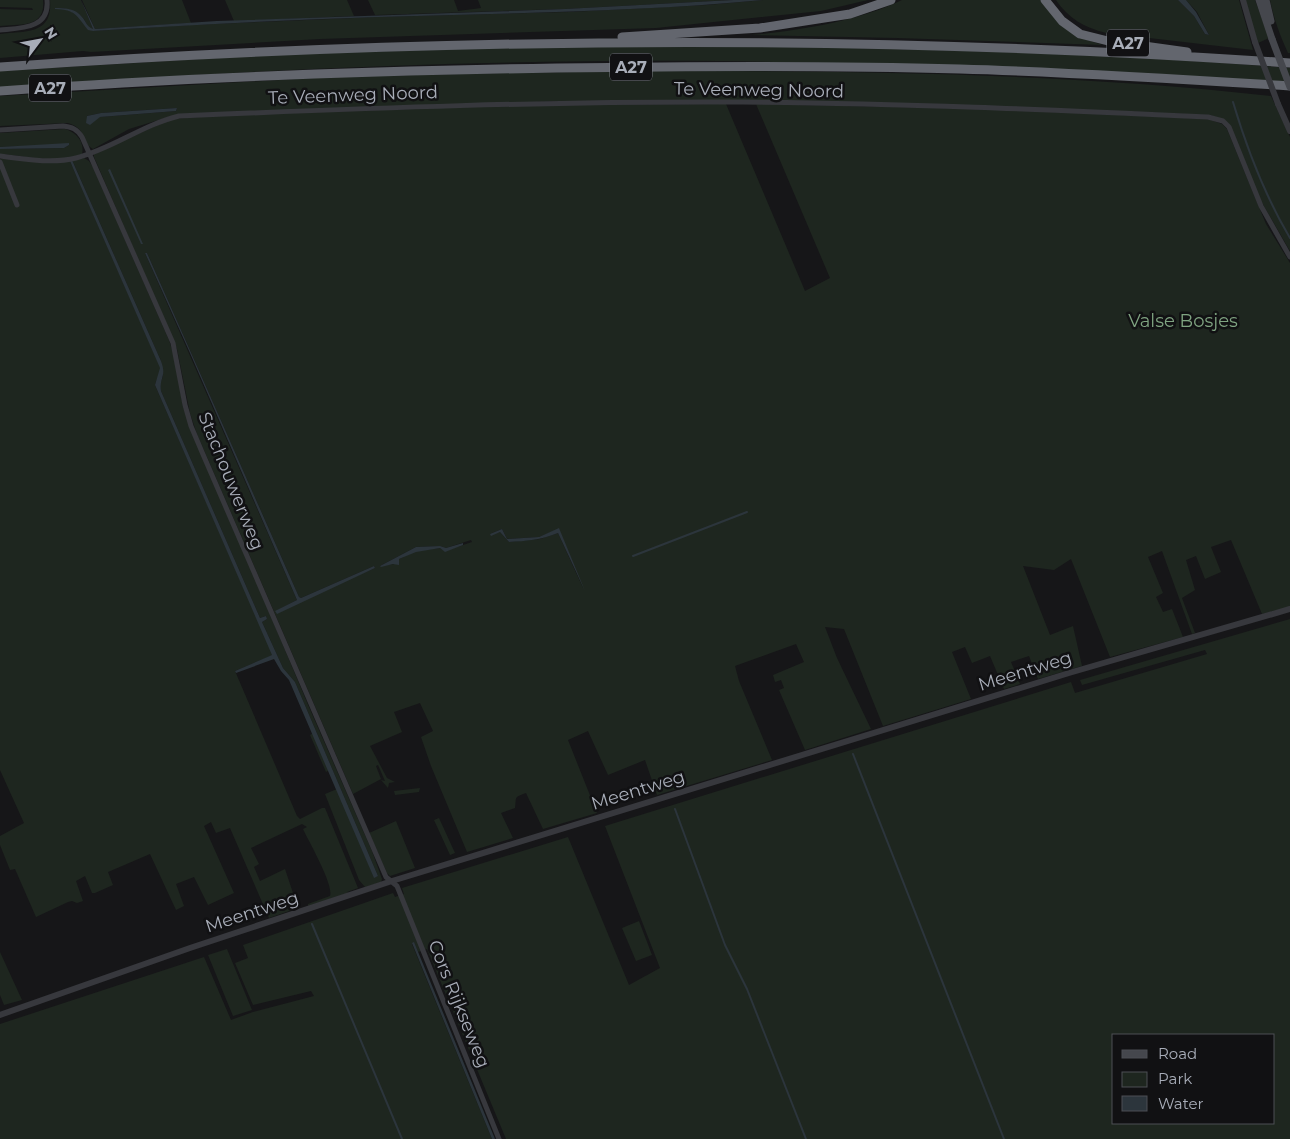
<svg xmlns="http://www.w3.org/2000/svg" width="1290" height="1139" font-family="Montserrat,sans-serif">
	<style>
		.green { fill: #1e261f; fill-rule: evenodd }
		.water { fill: #2c353c }
		.lines { fill: none; stroke-linecap: round; stroke-linejoin: round }
		.stream { stroke: #2c353c; stroke-width: 2 }
		.minor { stroke: #37383d; stroke-width: 5 }
		.tertiary { stroke: #37383d; stroke-width: 6 }
		.secondary { stroke: #45474d; stroke-width: 7 }
		.motorway { stroke: #63666e; stroke-width: 9 }
		.tertiary-bridge { stroke: #37383d; stroke-width: 6 }
		.secondary-bridge { stroke: #45474d; stroke-width: 7 }
		.labels { text-anchor: middle; dominant-baseline: central; stroke-width: 5; stroke-linejoin: round; paint-order: stroke }
		.shield { fill: #111113; stroke: #7b7e86; stroke-width: 1 }
		.shield-label { font-size: 16px; font-weight: bold; fill: #a8adb8 }
		.street-label { font-size: 18px; fill: #a8adb8; stroke: #111113 }
		.park-label { font-size: 18px; fill: #7fa381; stroke: #111113 }
	</style>
	<rect width="100%" height="100%" fill="#161618"/>
	<path class="green" d="M0,0H43C46,28 20,24 0,26V9L33,10L32,8L0,7Z
		M50,0H81L93,29C86,27 87,22 82,17C75,9 64,8 55,8C66,9 74,11 81,19C86,25 86,28 93,31L190,25L377,17L569,12L707,5L763,0H868L821,11L656,28L320,39L91,52L83,51L0,58V34C26,31 53,35 50,0Z
		M82,0H182L191,23L95,29Z
		M225,0H347L354,16L234,21Z
		M368,0H454L458,11L481,8L478,0H733L565,9L375,15Z
		M902,0H1042C1056,25 1075,37 1103,45L897,38L750,35C797,31 859,21 902,0Z
		M1056,0H1178L1194,16L1205,34L1209,35L1197,12L1186,0H1239L1253,50L1106,33C1084,27 1069,19 1056,0Z
		M1245,0H1255L1269,38L1258,43Z
		M1270,0H1290V53H1288C1280,36 1274,19 1270,0Z
		M667,45C875,48 1083,51 1290,68V82C1167,76 1044,69 921,65C854,63 786,62 719,61C479,59 239,70 0,88V71L270,55L473,48Z
		M653,71C859,71 1066,73 1271,96L1290,137V251L1261,201L1225,120L1210,115L1066,109L564,101L175,115L129,129L93,149C80,142 88,129 68,123L0,126V96L332,77L503,73ZM177,108L176,111L100,117L87,116L101,113Z
		M726,104L805,291L830,278L756,104L988,109L1208,119L1222,124L1227,129L1266,224L1290,263V608L1289,607L1262,614L1231,540L1211,547L1221,572L1205,579L1196,556L1186,560L1195,590L1182,598L1195,633L1192,634L1162,551L1148,557L1163,593L1156,597L1163,612L1172,609L1183,637L1110,657L1071,559L1054,570L1023,566L1050,635L1073,626L1082,666L1038,679L1029,656L1011,662L1020,684L1004,689L990,656L972,663L965,647L952,652L971,699L883,726L844,629L825,627L837,658L871,729L805,750L779,690L784,688L781,680L775,682L773,675L804,662L796,644L735,666L739,681L772,760L657,795L645,760L608,775L588,731L568,740L597,813L543,829L526,793C513,798 517,796 515,808L501,813L513,838L467,852L431,766L421,737L433,731L420,703L394,712L402,732L370,746L387,778L395,782L389,783L388,788L381,780L385,781L378,765L376,766L381,779L353,794L197,434L190,413L177,349L94,157V154L171,119L231,115L525,105ZM145,253H147L299,597L301,598L374,566L375,568L276,611L297,600ZM502,529L507,539L539,537L559,529L583,588L558,533L540,539L509,542L500,532L490,534ZM471,540L472,542L445,551L440,548L416,551L399,559L394,564L380,566L416,547L440,546L446,548Z
		M65,129C76,132 85,142 82,154C58,164 26,156 0,154V149L64,148L69,145L0,147V133Z
		M3,158L70,161L161,369L155,385L273,655L235,671L297,816L300,819L322,808H325L358,888L347,892L348,893L308,906V904L330,896C334,885 309,842 303,829L307,827L302,824L251,848L259,864L254,867L260,881L285,869L298,908L269,918L230,828L216,833L211,822L204,826L234,893L208,905L194,877L176,884L184,906L176,910L150,854L108,872L113,885L95,893H92L85,876L76,881L83,901L77,903L72,901L68,902L36,917L15,869L10,870L0,845V836L24,823L0,770V159Z
		M84,158L89,161L93,167L169,340L175,359L183,407L309,707L372,851L382,879L381,882L365,887L359,880L325,794L337,789L374,877L378,876L295,682L283,668L262,622L267,619L266,616L260,618L161,391L160,384L163,376L161,361L72,160Z
		M1290,619V1139H506L427,949L418,952L414,943L412,944L492,1139H0V1024L204,957L231,1020L253,1012L314,996L311,991L253,1005L235,963L248,958L243,945L393,893L395,897L404,894L402,888L568,837L629,985L660,968L605,826L1071,682L1075,693L1207,654L1205,650L1082,685L1080,680ZM1114,1035H1274V1123H1114Z
		M313,733L329,770L326,772L310,735Z
		M420,788L419,792L395,795L394,791Z
		M439,818L455,853L450,855L434,820Z
		M396,821L415,868L390,876L387,873L369,833Z
		M639,921L652,955L636,961L622,928Z
		M227,949L252,1010L233,1016L208,955Z
		M0,952L22,1000L4,1005L0,995Z"/>
	<path class="water" d="M81,0L95,29L217,21L565,9L733,0H763C635,12 507,13 379,17C283,20 188,25 93,31L88,30C76,15 76,10 55,9V8C65,8 75,8 82,17C86,21 86,26 93,29Z
		M1178,0H1186L1196,12L1209,35L1205,34L1194,16Z
		M177,108L176,111L100,117L90,125L86,123L87,116L101,113Z
		M69,143V145L64,148L0,149V147Z
		M72,160L161,361C167,377 159,377 161,391L260,618L266,616L267,619L262,622L283,668L295,682L304,703L378,876L374,878L289,680L281,671L274,659L236,673L235,671L272,655L155,385L160,368L78,180L70,161Z
		M110,169L143,244H141L108,170Z
		M145,253H147L299,597L301,598L374,566L375,568L277,614L275,611L297,600L190,353Z
		M559,528L585,591L558,533C541,540 526,541 509,542L500,532L491,536L490,534L502,529L507,539L539,537Z
		M463,543V545L445,552L440,548L416,552L399,559V565L393,564L381,567L380,566L416,547L440,546L446,548Z
		M414,942L495,1139H492L412,943Z"/>
	<g class="lines">
		<path class="stream" d="M1233,102C1247,149 1265,196 1290,238
			M633,556L747,512
			M853,754L1004,1139
			M675,809L725,945L747,989L806,1139
			M312,924L402,1139"/>
		<path class="minor" d="M0,30C20,28 50,29 47,0
			M0,130L63,126C72,127 77,129 82,137L173,343L185,405L191,426L202,452L386,877L397,886L499,1139
			M0,156C24,159 52,164 76,158C112,149 142,125 179,116C366,108 554,101 742,102C897,103 1053,110 1208,117L1223,121L1229,127L1261,206L1290,257
			M0,162L17,205"/>
		<path class="tertiary" d="M1243,0L1255,42
			M1278,104L1290,131
			M0,1015L190,948L392,881L1069,673L1290,609"/>
		<path class="secondary" d="M1259,0L1272,39
			M1266,0L1271,21"/>
		<path class="motorway" d="M1045,0L1062,21L1080,34L1108,41L1187,52
			M622,37L760,28L850,14L891,0
			M0,67C429,37 861,33 1290,63
			M0,91C186,77 371,71 557,68C691,66 826,65 960,69C1070,72 1180,79 1290,86"/>
		<path class="tertiary-bridge" d="M1255,42L1278,104"/>
		<path class="secondary-bridge" d="M1272,39L1290,87"/>
	</g>
	<g class="labels">
		<g class="shield">
			<rect x="1107" y="29.5" width="42" height="27" rx="4"/>
			<rect x="610" y="53.5" width="42" height="27" rx="4"/>
			<rect x="29" y="74.5" width="42" height="27" rx="4"/>
		</g>
		<g class="shield-label">
			<text x="1128" y="43">A27</text>
			<text x="631" y="67">A27</text>
			<text x="50" y="88">A27</text>
		</g>
		<g class="street-label">
			<text transform="translate(759 90) rotate(1)">Te Veenweg Noord</text>
			<text transform="translate(353 95) rotate(-2)">Te Veenweg Noord</text>
			<text transform="translate(231 481) rotate(68)">Stachouwerweg</text>
			<text transform="translate(1025 671) rotate(-17)">Meentweg</text>
			<text transform="translate(638 790) rotate(-17)">Meentweg</text>
			<text transform="translate(252 912) rotate(-18)">Meentweg</text>
			<text transform="translate(459 1004) rotate(68)">Cors Rijkseweg</text>
		</g>
		<g class="park-label">
			<text x="1183" y="321">Valse Bosjes</text>
		</g>
	</g>
	<rect x="1112" y="1034" width="162" height="90" fill="#111113" stroke="#4d4f55"/>
	<rect x="1122" y="1050" width="25" height="8" fill="#45474d" stroke="#4d4f55"/>
	<text x="1158" y="1059" font-size="15" fill="#a8adb8">Road</text>
	<rect x="1122" y="1072" width="25" height="15" fill="#1e261f" stroke="#4d4f55"/>
	<text x="1158" y="1084" font-size="15" fill="#a8adb8">Park</text>
	<rect x="1122" y="1096" width="25" height="15" fill="#2c353c" stroke="#4d4f55"/>
	<text x="1158" y="1109" font-size="15" fill="#a8adb8">Water</text>
	<g transform="translate(40 40) rotate(58)" stroke="#111113" stroke-width="4" paint-order="stroke">
	<path d="M0-4L9 19L0 12L-9 19Z" fill="#a8adb8"/>
	<text y="-8" font-size="14" font-weight="bold" text-anchor="middle" fill="#a8adb8">N</text>
	</g>
</svg>
